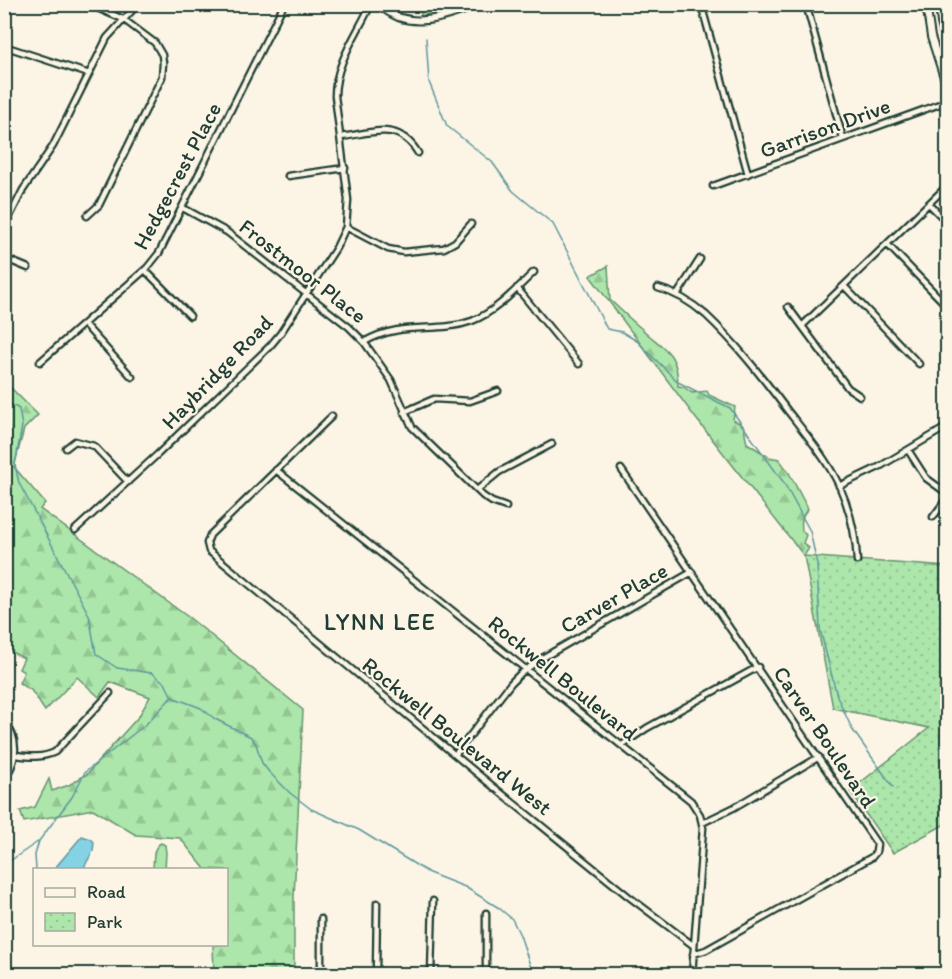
<svg xmlns="http://www.w3.org/2000/svg" width="952" height="979" font-family="Itim,sans-serif">
	<style>
		.forest { fill: url(#forest-firs); stroke: #66926f; stroke-width: 1.5 }
		.park { fill: url(#park-dots); stroke: #66926f; stroke-width: 1.5 }
		.garden { fill: #ace6aa; stroke: #66926f; stroke-width: 1.5 }
		.water { fill: #84d2e3; stroke: #5c969d; stroke-width: 1.5 }
		.lines { fill: none; stroke-linecap: round; stroke-linejoin: round }
		.stream { stroke: #5c969d; stroke-width: 1.5 }
		.street-casing { stroke: #1f3d34; stroke-width: 9 }
		.secondary-casing { stroke: #1f3d34; stroke-width: 10 }
		.street { stroke: #fcf5e5; stroke-width: 4.5 }
		.secondary { stroke: #fcf5e5; stroke-width: 6 }
		.labels { text-anchor: middle; dominant-baseline: central; stroke-width: 4.5; stroke-linejoin: round; paint-order: stroke }
		.street-label { font-size: 22px; fill: #1f3d34; stroke: #fcf5e5 }
		.neighbourhood-label { font-size: 24px; letter-spacing: 1.5px; fill: #1f3d34; stroke: #fcf5e5 }
	</style>
	<defs>
		<pattern id="forest-firs" width="22" height="20" patternUnits="userSpaceOnUse" patternTransform="scale(1.5)"><rect width="22" height="20" fill="#ace6aa"/><path d="M5 1l3.5 6h-7zM16 11l3.5 6h-7z" fill="#94c693"/></pattern>
		<pattern id="park-dots" width="8" height="8" patternUnits="userSpaceOnUse" patternTransform="scale(1.5)"><rect width="8" height="8" fill="#ace6aa"/><path d="M2 2h.1M6 6h.1" fill="none" stroke="#94c693" stroke-width="1.8" stroke-linecap="round"/></pattern>
	</defs>
	<rect width="100%" height="100%" fill="#fcf5e5"/>
	<filter id="ink" filterUnits="userSpaceOnUse"><feTurbulence type="fractalNoise" baseFrequency=".0167" numOctaves="2"/><feDisplacementMap in="SourceGraphic" scale="12" xChannelSelector="R" yChannelSelector="G"/><feConvolveMatrix kernelMatrix="1 2 1 2 8 2 1 2 1" color-interpolation-filters="sRGB"/></filter>
	<g filter="url(#ink)">
		<path class="forest" d="M420,5V4L461,5L421,16Z
			M608,266L610,300C621,310 631,320 642,329C664,350 678,351 678,386L684,387L692,393L707,391L709,395L735,407L733,420C748,426 743,429 747,443L769,457L779,459L789,473L808,509C801,516 801,522 802,531L806,535L803,543L809,548L804,556L694,416L590,276Z
			M5,382L38,415L24,429L14,467L45,503L40,509L191,619L303,710L294,897V974H214L213,945L226,944V870L205,869L180,838L136,835L93,809L24,822L20,811L35,807L49,779L52,791L69,785L87,774L139,716L150,697L110,682L99,697L77,677L45,711L31,690L19,683L24,672L19,669L24,658L5,649Z"/>
		<path class="park" d="M804,556L947,567V823L893,853L850,791L929,728L833,708Z"/>
		<path class="garden" d="M161,843L165,845L166,853L165,869L153,868C154,859 152,848 161,843Z"/>
		<path class="water" d="M82,836L91,839L94,842L93,851L83,869H54Z"/>
		<g class="lines">
			<path class="stream" d="M411,4V7
				M426,38L429,82L447,126L492,162L513,191L553,224L607,329L622,332L637,341L678,382L730,408L784,483L810,531L817,564L820,629L837,696L852,729L893,787
				M4,400L19,409L22,426L15,465L19,483L89,615L96,654L117,668L152,673L165,683L172,697L201,708L215,719L251,737L256,744L262,763L269,772L290,793L311,809L359,830L429,873L465,887L499,908L512,919L520,935L533,974
				M4,865L39,841L72,797L85,772L146,724L171,698
				M36,870L35,855L39,841"/>
			<defs>
				<path id="street" d="M701,4L748,174
					M806,4L843,139
					M4,46L89,74
					M341,137C373,133 398,120 418,153
					M288,176L345,168
					M713,186L948,101
					M929,204L948,223
					M183,208L227,232L349,327L364,342L391,380L412,427L483,496L492,502L506,507
					M87,216L99,205L162,77L163,63L162,55L155,43L123,19L88,4
					M346,227L388,249L404,252L444,248L455,242L471,224
					M4,228L23,190L53,146L107,38L138,4
					M887,244L948,307
					M4,258L28,268
					M145,270L190,316
					M844,286L919,364
					M517,288L579,364
					M658,288C677,293 692,303 706,315C736,343 762,377 787,410C805,433 826,458 839,485C850,510 856,533 857,561
					M677,295L700,259
					M788,307L848,388L860,396
					M84,324L132,377
					M802,326L948,185
					M364,342C402,320 436,334 472,321C496,312 516,289 534,272
					M40,362L147,268L159,253L284,4
					M404,412L434,399L470,401L498,391
					M332,416L210,535L207,543L209,551L490,784L628,896L694,946
					M66,448L75,441L94,446L128,482
					M908,450L926,478L948,494
					M621,469L877,844L876,852L872,857L706,950L693,954
					M276,470L691,801L700,815L703,828L692,974
					M839,486L879,467L948,426
					M477,490L499,472L552,444
					M933,517L948,497
					M75,530L158,454L270,346L280,334L336,248L346,227L348,200L335,96C335,63 358,33 371,4
					M4,720C19,739 18,761 4,779
					M622,745L647,728L758,667
					M16,755C31,757 42,758 55,752L110,693
					M455,755L511,683L520,674L539,660L692,572
					M702,823L733,808L819,757
					M486,913V974
					M321,974V919
					M376,974L377,903
					M431,974L433,901"/>
				<path id="secondary" d="M378,4C384,9 391,14 398,17C426,27 455,13 482,4
					M926,4L931,37L948,90
					M939,4L941,23L948,50"/>
			</defs>
			<use href="#street" class="street-casing"/>
			<use href="#secondary" class="secondary-casing"/>
			<use href="#street" class="street"/>
			<use href="#secondary" class="secondary"/>
		</g>
	</g>
	<g class="labels">
		<g class="street-label">
			<text transform="translate(825 128) rotate(-20)">Garrison Drive</text>
			<text transform="translate(177 176) rotate(-62)">Hedgecrest Place</text>
			<text transform="translate(303 271) rotate(38)">Frostmoor Place</text>
			<text transform="translate(217 372) rotate(-46)">Haybridge Road</text>
			<text transform="translate(614 598) rotate(-30)">Carver Place</text>
			<text transform="translate(563 678) rotate(39)">Rockwell Boulevard</text>
			<text transform="translate(457 736) rotate(39)">Rockwell Boulevard West</text>
			<text transform="translate(825 737) rotate(56)">Carver Boulevard</text>
		</g>
		<g class="neighbourhood-label">
			<text x="380" y="621">LYNN LEE</text>
		</g>
	</g>
	<rect width="952" height="979" fill="none" stroke="#fcf5e5" stroke-width="24"/>
	<rect x="12" y="12" width="928" height="955" fill="none" stroke="#1f3d34" stroke-width="2" filter="url(#ink)"/>
	<rect x="33" y="868" width="195" height="78" fill="#fcf5e5" stroke="#a4ab9e" stroke-width="1.5"/>
	<rect x="45" y="888" width="30" height="9" fill="#fcf5e5" stroke="#a4ab9e" stroke-width="1.5"/>
	<text x="87" y="898" font-size="18" fill="#1f3d34">Road</text>
	<rect x="45" y="913" width="30" height="18" fill="url(#park-dots)" stroke="#a4ab9e" stroke-width="1.5"/>
	<text x="87" y="928" font-size="18" fill="#1f3d34">Park</text>
</svg>
